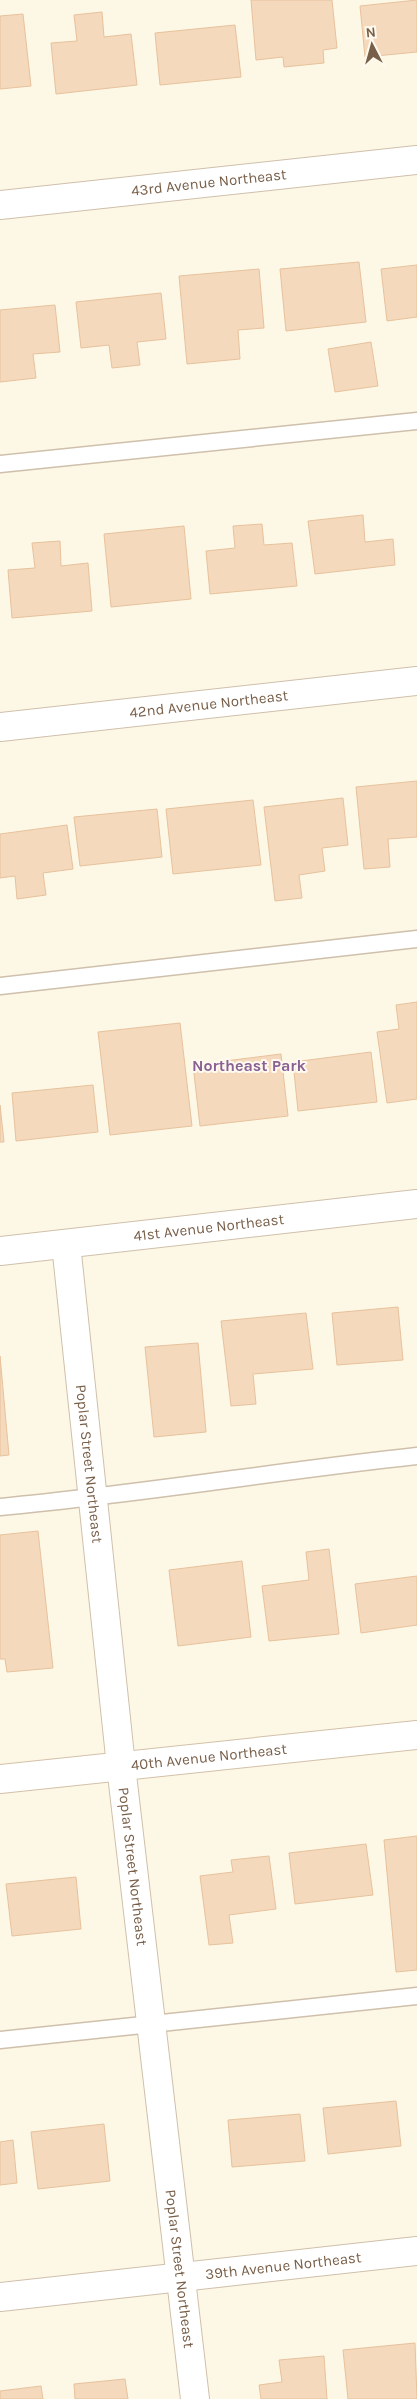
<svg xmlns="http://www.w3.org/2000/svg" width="417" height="2399" font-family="Karla,sans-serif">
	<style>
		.building { fill: #f4d9bc; stroke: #e7c29c }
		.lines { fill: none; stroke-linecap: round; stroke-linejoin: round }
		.lane-casing { stroke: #cfc0ab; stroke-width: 19 }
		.street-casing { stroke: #cfc0ab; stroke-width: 30 }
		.secondary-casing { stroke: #d3c1a8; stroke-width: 30 }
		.lane { stroke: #fff; stroke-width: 16 }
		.street { stroke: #fff; stroke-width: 28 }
		.secondary { stroke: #fff; stroke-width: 28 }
		.labels { text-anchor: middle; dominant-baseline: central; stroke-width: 4; stroke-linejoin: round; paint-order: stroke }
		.street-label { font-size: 15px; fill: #785f49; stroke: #fffaed }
		.neighbourhood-label { font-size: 16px; font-weight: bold; fill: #896194; stroke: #fffaed }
	</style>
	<rect width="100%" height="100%" fill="#fdf7e6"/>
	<path class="building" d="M251,0H332L337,48L323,50L324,63L284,67L283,57L256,60Z
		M417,0V52L365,57L360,6Z
		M102,12L104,37L131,34L137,85L56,94L51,43L77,41L74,15Z
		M23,14L31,86L0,89V16Z
		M235,25L241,77L160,85L155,33Z
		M359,262L366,322L286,331L280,269Z
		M417,265V317L387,321L381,269Z
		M259,269L264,328L238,330L240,359L187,364L179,276Z
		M161,293L166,339L137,342L140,365L112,368L109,345L81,348L76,302Z
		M55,305L60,352L33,354L36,378L0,382V310Z
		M371,342L378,386L335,392L328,349Z
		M363,515L365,542L393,539L395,565L315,574L308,521Z
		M262,524L264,545L292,543L297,586L210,594L206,551L235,548L233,526Z
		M184,526L191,599L111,607L104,534Z
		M60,541L61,566L88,563L92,611L12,618L8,570L35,568L32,543Z
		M417,781V837L388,839L390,867L364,869L356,787Z
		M343,798L348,845L322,848L325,871L299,875L302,898L275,901L264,807Z
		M253,800L261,865L173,874L166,809Z
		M157,809L162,857L80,866L74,817Z
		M67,825L73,869L43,873L46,895L17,899L15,876L0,878V834Z
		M417,1002V1099L387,1103L377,1032L399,1029L396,1005Z
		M180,1023L192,1126L110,1135L98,1032Z
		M371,1052L377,1102L298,1111L293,1062Z
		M281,1054L288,1116L200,1126L193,1065Z
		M93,1085L98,1132L16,1141L12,1093Z
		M0,1105L4,1142H0Z
		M398,1307L403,1360L337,1365L332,1313Z
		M306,1313L313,1369L253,1374L256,1404L231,1406L221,1321Z
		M198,1343L206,1432L154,1437L145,1347Z
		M0,1356L9,1455L0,1456Z
		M38,1531L53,1668L7,1672L5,1659H0V1535Z
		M329,1549L339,1634L269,1641L262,1586L309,1580L306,1552Z
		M242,1561L251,1637L178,1646L169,1570Z
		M417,1576V1625L361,1633L355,1584Z
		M417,1836V1970L396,1972L384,1840Z
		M366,1844L373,1895L295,1904L289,1853Z
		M269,1856L276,1909L229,1915L233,1943L209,1945L200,1876L233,1872L231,1860Z
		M76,1877L81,1929L12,1936L6,1884Z
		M396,2101L401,2146L328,2154L323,2108Z
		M300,2114L305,2161L232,2167L228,2120Z
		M104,2124L110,2181L38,2189L31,2132Z
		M13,2140L17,2183L0,2185V2142Z
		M415,2343L417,2399H348L343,2350Z
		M324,2356L327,2399H261L259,2385L282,2382L279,2360Z
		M125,2379L128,2399H75L74,2384Z
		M41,2386L43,2399H0V2391Z"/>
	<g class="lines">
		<defs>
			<path id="lane" d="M0,464L417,421
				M0,986L417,939
				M0,1507C140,1494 278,1471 417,1456
				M0,2040L417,1996"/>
			<g id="street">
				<path id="s1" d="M0,205L417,160"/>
				<path id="s2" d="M0,727L417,681"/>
				<path id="s3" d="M66,1244L121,1766L195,2399"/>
				<path id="s4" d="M0,1251L417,1204"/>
				<path id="s5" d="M0,2297L417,2251"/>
			</g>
			<g id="secondary">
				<path id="s6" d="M0,1779L417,1735"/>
			</g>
		</defs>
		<use href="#lane" class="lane-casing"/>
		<use href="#street" class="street-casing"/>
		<use href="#secondary" class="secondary-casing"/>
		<use href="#lane" class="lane"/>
		<use href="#street" class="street"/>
		<use href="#secondary" class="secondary"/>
	</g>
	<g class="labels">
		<g class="street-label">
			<text stroke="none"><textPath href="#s1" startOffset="210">43rd Avenue Northeast</textPath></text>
			<text stroke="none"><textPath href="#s2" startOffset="210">42nd Avenue Northeast</textPath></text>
			<text stroke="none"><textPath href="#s4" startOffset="210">41st Avenue Northeast</textPath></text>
			<text stroke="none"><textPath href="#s3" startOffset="221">Poplar Street Northeast</textPath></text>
			<text stroke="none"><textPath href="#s6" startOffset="210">40th Avenue Northeast</textPath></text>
			<text stroke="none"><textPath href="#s3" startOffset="626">Poplar Street Northeast</textPath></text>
			<text stroke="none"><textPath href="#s5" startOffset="285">39th Avenue Northeast</textPath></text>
			<text stroke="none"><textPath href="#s3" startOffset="1031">Poplar Street Northeast</textPath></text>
		</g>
		<g class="neighbourhood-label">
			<text x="249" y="1065">Northeast Park</text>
		</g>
	</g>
	<g transform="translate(372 45) rotate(354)" stroke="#fffaed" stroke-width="4" paint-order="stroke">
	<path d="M0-4L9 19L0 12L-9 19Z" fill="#785f49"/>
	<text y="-8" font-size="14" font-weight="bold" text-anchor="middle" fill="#785f49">N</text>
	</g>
</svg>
